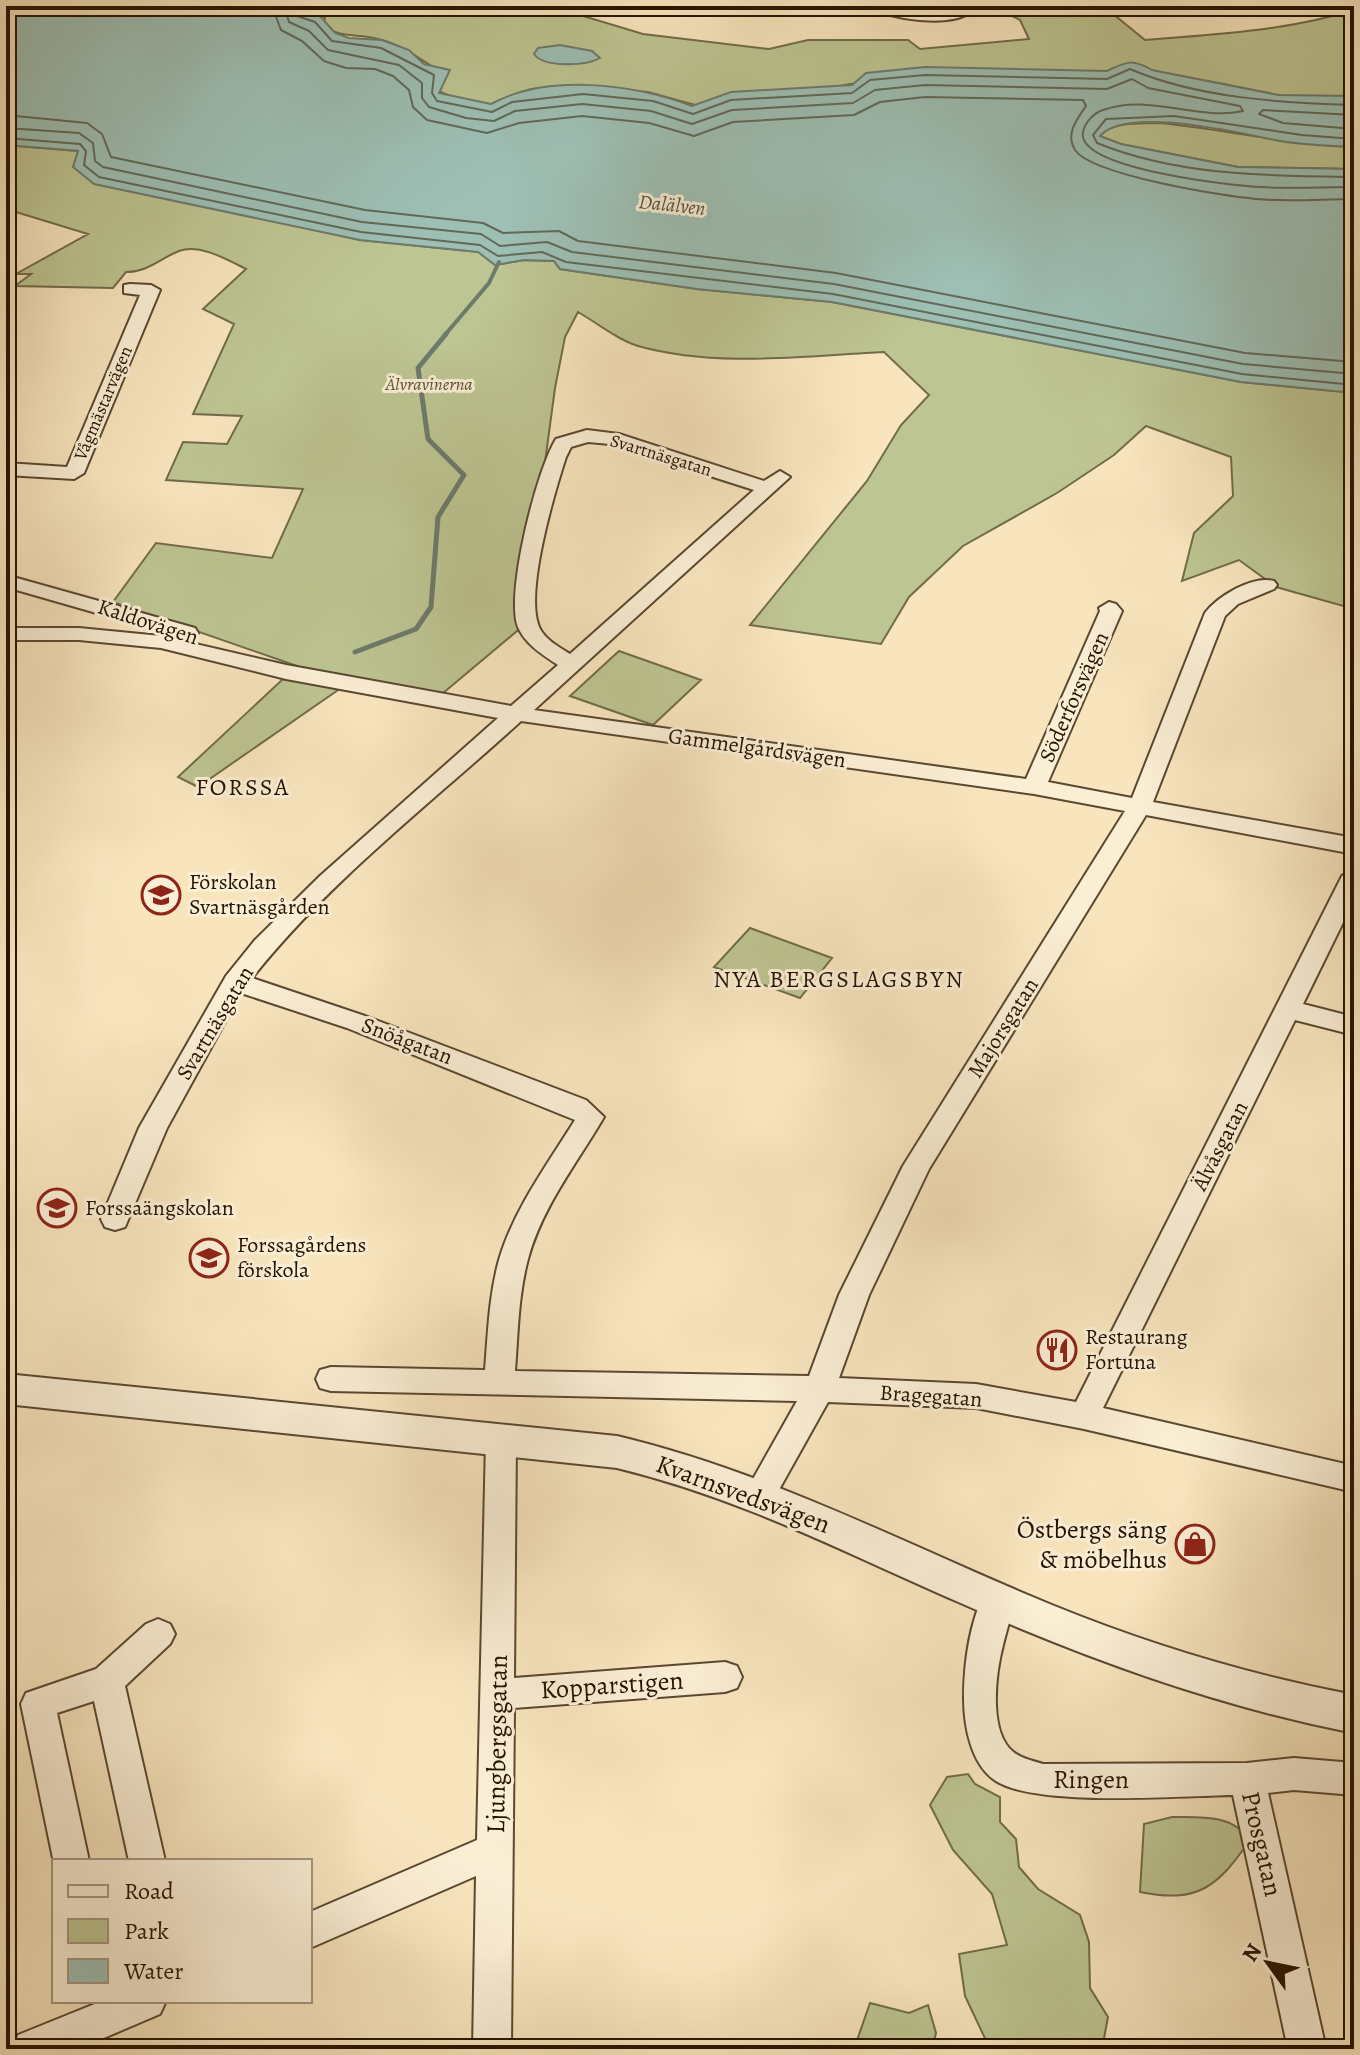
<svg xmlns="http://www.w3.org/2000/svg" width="1360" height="2055" font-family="Alegreya,serif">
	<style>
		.green { fill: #bdc592; stroke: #716c49; stroke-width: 2 }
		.water { fill: #9dbfb4; stroke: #6d7a6c; stroke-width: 2 }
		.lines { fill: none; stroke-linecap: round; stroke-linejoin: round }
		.shore { stroke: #61695a; stroke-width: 2 }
		.stream-far1 { stroke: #6d7a6c; stroke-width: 4 }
		.stream { stroke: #6d7a6c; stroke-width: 5 }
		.minor-casing { stroke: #5a4830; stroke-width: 4 }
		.tertiary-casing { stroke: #5a4830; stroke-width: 4 }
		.minor { fill: #faeed5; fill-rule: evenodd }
		.tertiary { fill: #faeed5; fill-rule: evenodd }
		.labels { text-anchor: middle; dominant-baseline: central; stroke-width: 6; stroke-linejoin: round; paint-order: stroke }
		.far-park-label { font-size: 18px; font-style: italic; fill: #5a5133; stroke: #faeed5 }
		.far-street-label { font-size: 18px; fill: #251300; stroke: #faeed5 }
		.far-water-label { font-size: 20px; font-style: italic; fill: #4f4f3f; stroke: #faeed5 }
		.street-label { font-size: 22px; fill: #251300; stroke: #faeed5 }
		.poi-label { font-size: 22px; fill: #251300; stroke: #faeed5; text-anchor: start }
		.neighbourhood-label { font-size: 24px; letter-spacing: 2px; fill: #251300; stroke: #faeed5 }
		.near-street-label { font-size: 26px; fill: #251300; stroke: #faeed5 }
		.near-poi-label { font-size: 26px; fill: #251300; stroke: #faeed5; text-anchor: end }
	</style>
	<rect width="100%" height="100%" fill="#f8e5be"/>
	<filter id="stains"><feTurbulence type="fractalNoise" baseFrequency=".0025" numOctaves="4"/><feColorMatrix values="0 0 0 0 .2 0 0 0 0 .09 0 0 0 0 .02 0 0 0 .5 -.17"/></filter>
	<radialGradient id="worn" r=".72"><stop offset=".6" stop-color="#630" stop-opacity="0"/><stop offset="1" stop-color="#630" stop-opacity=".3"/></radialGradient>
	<path class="green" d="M258,6H550L643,34L769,49L808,40H908L920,49L1029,39L1020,20L1004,12H1015L1012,6H1073L1113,14L1145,40C1215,34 1287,31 1354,10V98L1261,95L1224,84L1109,72L850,84L717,111L648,92L578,85L531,89L491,104L473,105L438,91L430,65C414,55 397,43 378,39C356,33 347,39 322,27L325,18L313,11Z
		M1161,123C1226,130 1289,144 1354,147V169L1238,167L1120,144L1099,136C1115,120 1140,124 1161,123Z
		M6,145L79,151L270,220L360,240L479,252L495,265L524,260L554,261L560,269L697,289L832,302L1241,382L1354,393V609L1276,587L1239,560L1182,581L1194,533L1233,496L1231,457L1146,426L1114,455L1057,493L963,546L909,597L881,644L750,625L867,481L901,425L929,395L884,352C803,356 717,368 638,346C618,340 597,323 578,312L565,337L555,388L523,626L442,694L354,679L198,787L178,777L297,666L113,602L156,543L272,558L303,489L166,480L183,442L227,444L242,416L193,414L234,324L203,309L246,269C228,260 199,243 179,251C159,259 148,272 126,272L113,288L15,286L31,274H16L88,234L6,209Z
		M619,651L701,680L653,725L570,696Z
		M750,928L832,958L800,998L714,967Z
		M968,1774L975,1784L1000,1797V1822L1016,1839L1019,1867L1038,1889L1080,1915L1089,1942L1090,1988L1108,2017L1102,2049H990L965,1996L959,1954L1007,1945L992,1894L953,1850L930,1805L947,1777Z
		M1172,1817C1201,1817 1232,1814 1250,1840C1218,1886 1199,1904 1140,1892L1144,1824Z
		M870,2003L909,2013L928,2005L936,2033L932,2049H854Z"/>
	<path class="water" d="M6,6L292,8L319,15L335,33L349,38L382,40L409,50L424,64L450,70L439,93L491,104C548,73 633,84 692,106L731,92L852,85L866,73L925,67L1107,71C1127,61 1133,59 1152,70L1279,95L1354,96V147C1329,146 1304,145 1280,141C1242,134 1127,105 1100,136L1121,144L1238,167L1354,169V393L1241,382L832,302L697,289L560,269L554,261L524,260L495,265L478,252L360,240L94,184L73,167L78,151L6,145Z
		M560,45L592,51L600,58C586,66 544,68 534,54L538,48Z"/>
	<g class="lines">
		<path class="shore" d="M272,6L281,30L302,41L324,61L346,68L375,69L393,76L409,90L413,107L427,120L487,133L519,123L582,116L649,123L694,136L733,122L854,115L880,102L925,97L1083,100L1086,106C1077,119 1065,134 1075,150C1092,175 1222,196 1256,199C1288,202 1322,199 1354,199
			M284,6L289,22L309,31L328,50L399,65L422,83V98L429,107L466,118L494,121L515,111L582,104L651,111L692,124L732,110L853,103L875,90L925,85L1107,89L1132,79L1148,88L1240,106L1243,111C1197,121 1148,93 1103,110C1094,113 1085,122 1083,132C1076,169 1234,186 1262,187C1292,189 1323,187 1354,187
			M294,6L297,16L315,22L332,41L381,48L434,75L432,93L437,101L492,112L512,102L583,94L653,101L693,114L731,100L852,93L870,80L925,75L1107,79L1130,69C1197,98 1282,103 1354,105
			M6,115L87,123L102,134L111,157L365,210L483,223L503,233L559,231L578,241L836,273L1245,353L1354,362
			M1354,115L1263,110L1259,114L1283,123L1354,129
			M6,128L79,133L93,143L95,161L103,167L362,222L481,234L500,246L547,242L572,252L834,284L1243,364L1354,374
			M6,138L80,144L86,151L84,165L99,177L361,232L480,245L498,256L542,252L566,262L833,294L1242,374L1354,385
			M1354,139L1302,135L1174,116L1106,119L1093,135L1097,143C1178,176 1268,176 1354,177"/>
		<path class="stream-far1" d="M444,336L489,283L499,262"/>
		<path class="stream" d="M355,652L416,629L431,607L438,517L464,475L428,439L418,368L446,334"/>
		<defs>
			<path id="minor" d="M870,6C887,6 901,12 917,13C933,14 956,3 969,13C950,27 889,20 870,6Z
				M130,284L151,285L160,290L84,473L74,479L6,475V463L67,467L140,295L124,293V285Z
				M587,430L619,434L764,481L780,471L790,477L534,710L1026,779L1100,611L1099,608L1109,602L1116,604L1122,611L1048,782L1132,798L1205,613C1218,596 1253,575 1274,581L1277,585L1274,589L1238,604L1225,616L1153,802L1354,838V854L1146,815L929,1169L869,1295L839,1378L976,1384L1076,1402L1342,876L1354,868V900L1303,1004L1354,1017V1035L1295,1020L1103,1408L1354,1466V1492L1084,1429L976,1408L828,1402L771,1504L760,1508L749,1504L744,1495L797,1401L331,1391L320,1388L316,1379L320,1370L331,1367L485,1370C488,1333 489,1296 499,1260C514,1209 547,1165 575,1120L347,1028L241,993L167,1128L125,1227L115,1230L105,1227L101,1219L139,1128L226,976L255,940L320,876L498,718L286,679L161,648L79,640H6V628H79L161,636L286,665L511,706L558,665C543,655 525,644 518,627C505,594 537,469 556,439ZM588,442L610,444L754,490L570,654C559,647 542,638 538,624C526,588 554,494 566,457L571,447ZM521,721L1034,794L1125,811L903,1166L839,1295L809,1376L515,1371C518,1334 518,1296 528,1259C542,1207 577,1163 604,1117L586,1100L365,1016L252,978C328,882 430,804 521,721Z
				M6,575L195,628L198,633L187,639L6,587Z
				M501,1427L512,1431L516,1440L514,1678L725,1662L737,1666L742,1677L737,1688L725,1692L514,1708L511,2049H473L476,1876L310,1948V1912L477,1840L486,1440L490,1431Z
				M997,1587L1009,1591C1016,1607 1007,1627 1003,1645C996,1672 989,1725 1009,1748C1018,1758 1031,1760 1043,1764L1247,1763L1294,1758L1354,1763V1795L1294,1790L1268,1793L1326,2049H1288L1233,1795C1179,1796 1037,1807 996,1781C971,1765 964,1726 964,1698C964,1663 970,1623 985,1591Z
				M158,1619L170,1624L175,1634L170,1644L125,1686L165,1861H129L94,1701L57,1713L89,1861L54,1863L21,1704L26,1693L96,1669L146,1624Z
				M102,2001H166L160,2014L78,2049H13L18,2035Z"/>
			<path id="tertiary" d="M6,1374L617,1436C772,1473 906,1545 1052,1605C1150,1645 1250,1675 1354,1695V1733C1216,1706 1085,1658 956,1601C839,1550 743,1499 617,1468L6,1404Z"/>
		</defs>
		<use href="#minor" class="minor-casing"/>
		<use href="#tertiary" class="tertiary-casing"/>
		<use href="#minor" class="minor"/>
		<use href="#tertiary" class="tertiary"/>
	</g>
	<defs>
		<symbol id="school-ring" viewBox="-11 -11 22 22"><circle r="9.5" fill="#faeed5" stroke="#8f2418" stroke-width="1.5"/><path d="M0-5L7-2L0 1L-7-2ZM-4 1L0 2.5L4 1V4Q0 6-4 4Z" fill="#8f2418"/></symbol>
		<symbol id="restaurant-ring" viewBox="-11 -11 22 22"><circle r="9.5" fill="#faeed5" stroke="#8f2418" stroke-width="1.5"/><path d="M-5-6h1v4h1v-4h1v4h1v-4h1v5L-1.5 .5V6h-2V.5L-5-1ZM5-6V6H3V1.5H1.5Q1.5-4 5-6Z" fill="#8f2418"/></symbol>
		<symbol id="shop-ring" viewBox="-11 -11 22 22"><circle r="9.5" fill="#faeed5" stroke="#8f2418" stroke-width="1.5"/><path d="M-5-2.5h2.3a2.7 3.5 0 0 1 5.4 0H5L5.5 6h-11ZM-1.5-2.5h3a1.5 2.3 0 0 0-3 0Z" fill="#8f2418"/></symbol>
	</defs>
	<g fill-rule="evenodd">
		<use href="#school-ring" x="139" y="873" width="44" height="44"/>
		<use href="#school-ring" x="35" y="1186" width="44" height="44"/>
		<use href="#school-ring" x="187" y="1236" width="44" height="44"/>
		<use href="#restaurant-ring" x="1035" y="1328" width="44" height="44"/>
		<use href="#shop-ring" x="1173" y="1522" width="44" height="44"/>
	</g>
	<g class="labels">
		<g class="far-park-label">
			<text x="429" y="384">Älvravinerna</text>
		</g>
		<g class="far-street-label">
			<text transform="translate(103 403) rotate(-67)">Vågmästarvägen</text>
			<text transform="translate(661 455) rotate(17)">Svartnäsgatan</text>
		</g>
		<g class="far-water-label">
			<text transform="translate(672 205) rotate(6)">Dalälven</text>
		</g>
		<g class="street-label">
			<text transform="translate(148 622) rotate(18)">Kaldovägen</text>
			<text transform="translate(1074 697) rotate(-66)">Söderforsvägen</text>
			<text transform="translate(757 748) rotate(8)">Gammelgårdsvägen</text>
			<text transform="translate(215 1023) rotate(-59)">Svartnäsgatan</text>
			<text transform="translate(1003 1028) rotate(-58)">Majorsgatan</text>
			<text transform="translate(407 1041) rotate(21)">Snöågatan</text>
			<text transform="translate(1220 1146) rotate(-63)">Älvåsgatan</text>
			<text transform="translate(931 1396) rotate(4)">Bragegatan</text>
		</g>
		<g class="poi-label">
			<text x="189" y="882">Förskolan<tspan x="189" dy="25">Svartnäsgården</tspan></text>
			<text x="85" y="1208">Forssaängskolan</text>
			<text x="237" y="1245">Forssagårdens<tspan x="237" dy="25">förskola</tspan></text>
			<text x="1085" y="1337">Restaurang<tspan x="1085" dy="25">Fortuna</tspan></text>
		</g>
		<g class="neighbourhood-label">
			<text x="243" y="787">FORSSA</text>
			<text x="839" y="979">NYA BERGSLAGSBYN</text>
		</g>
		<g class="near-street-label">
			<text transform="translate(743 1494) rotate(20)">Kvarnsvedsvägen</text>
			<text transform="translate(612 1685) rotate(-4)">Kopparstigen</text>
			<text transform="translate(497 1744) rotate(-89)">Ljungbergsgatan</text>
			<text x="1091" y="1779">Ringen</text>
			<text transform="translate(1262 1844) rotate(77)">Prosgatan</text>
		</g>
		<g class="near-poi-label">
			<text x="1167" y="1529">Östbergs säng<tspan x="1167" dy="30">&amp; möbelhus</tspan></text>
		</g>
	</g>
	<rect width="1360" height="2055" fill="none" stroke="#f8e5be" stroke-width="32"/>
	<rect x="8" y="8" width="1344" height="2039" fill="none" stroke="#251300" stroke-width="4"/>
	<rect x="16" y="16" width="1328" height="2023" fill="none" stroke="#251300" stroke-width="2"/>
	<rect x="52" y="1859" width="260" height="144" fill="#faeed5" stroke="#a59680" stroke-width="2"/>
	<rect x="68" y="1885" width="40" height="12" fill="#faeed5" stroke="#a59680" stroke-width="2"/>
	<text x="124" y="1899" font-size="24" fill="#251300">Road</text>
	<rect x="68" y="1919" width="40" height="24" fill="#bdc592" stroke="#a59680" stroke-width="2"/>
	<text x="124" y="1939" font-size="24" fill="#251300">Park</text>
	<rect x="68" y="1959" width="40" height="24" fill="#9dbfb4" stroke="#a59680" stroke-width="2"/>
	<text x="124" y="1979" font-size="24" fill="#251300">Water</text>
	<g transform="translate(1268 1963) rotate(303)" stroke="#faeed5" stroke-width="6" paint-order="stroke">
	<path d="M0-6L14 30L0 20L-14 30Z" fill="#251300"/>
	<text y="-12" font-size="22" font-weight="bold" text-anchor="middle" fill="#251300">N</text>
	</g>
	<rect width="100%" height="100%" filter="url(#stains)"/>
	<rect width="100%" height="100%" fill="url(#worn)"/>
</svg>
